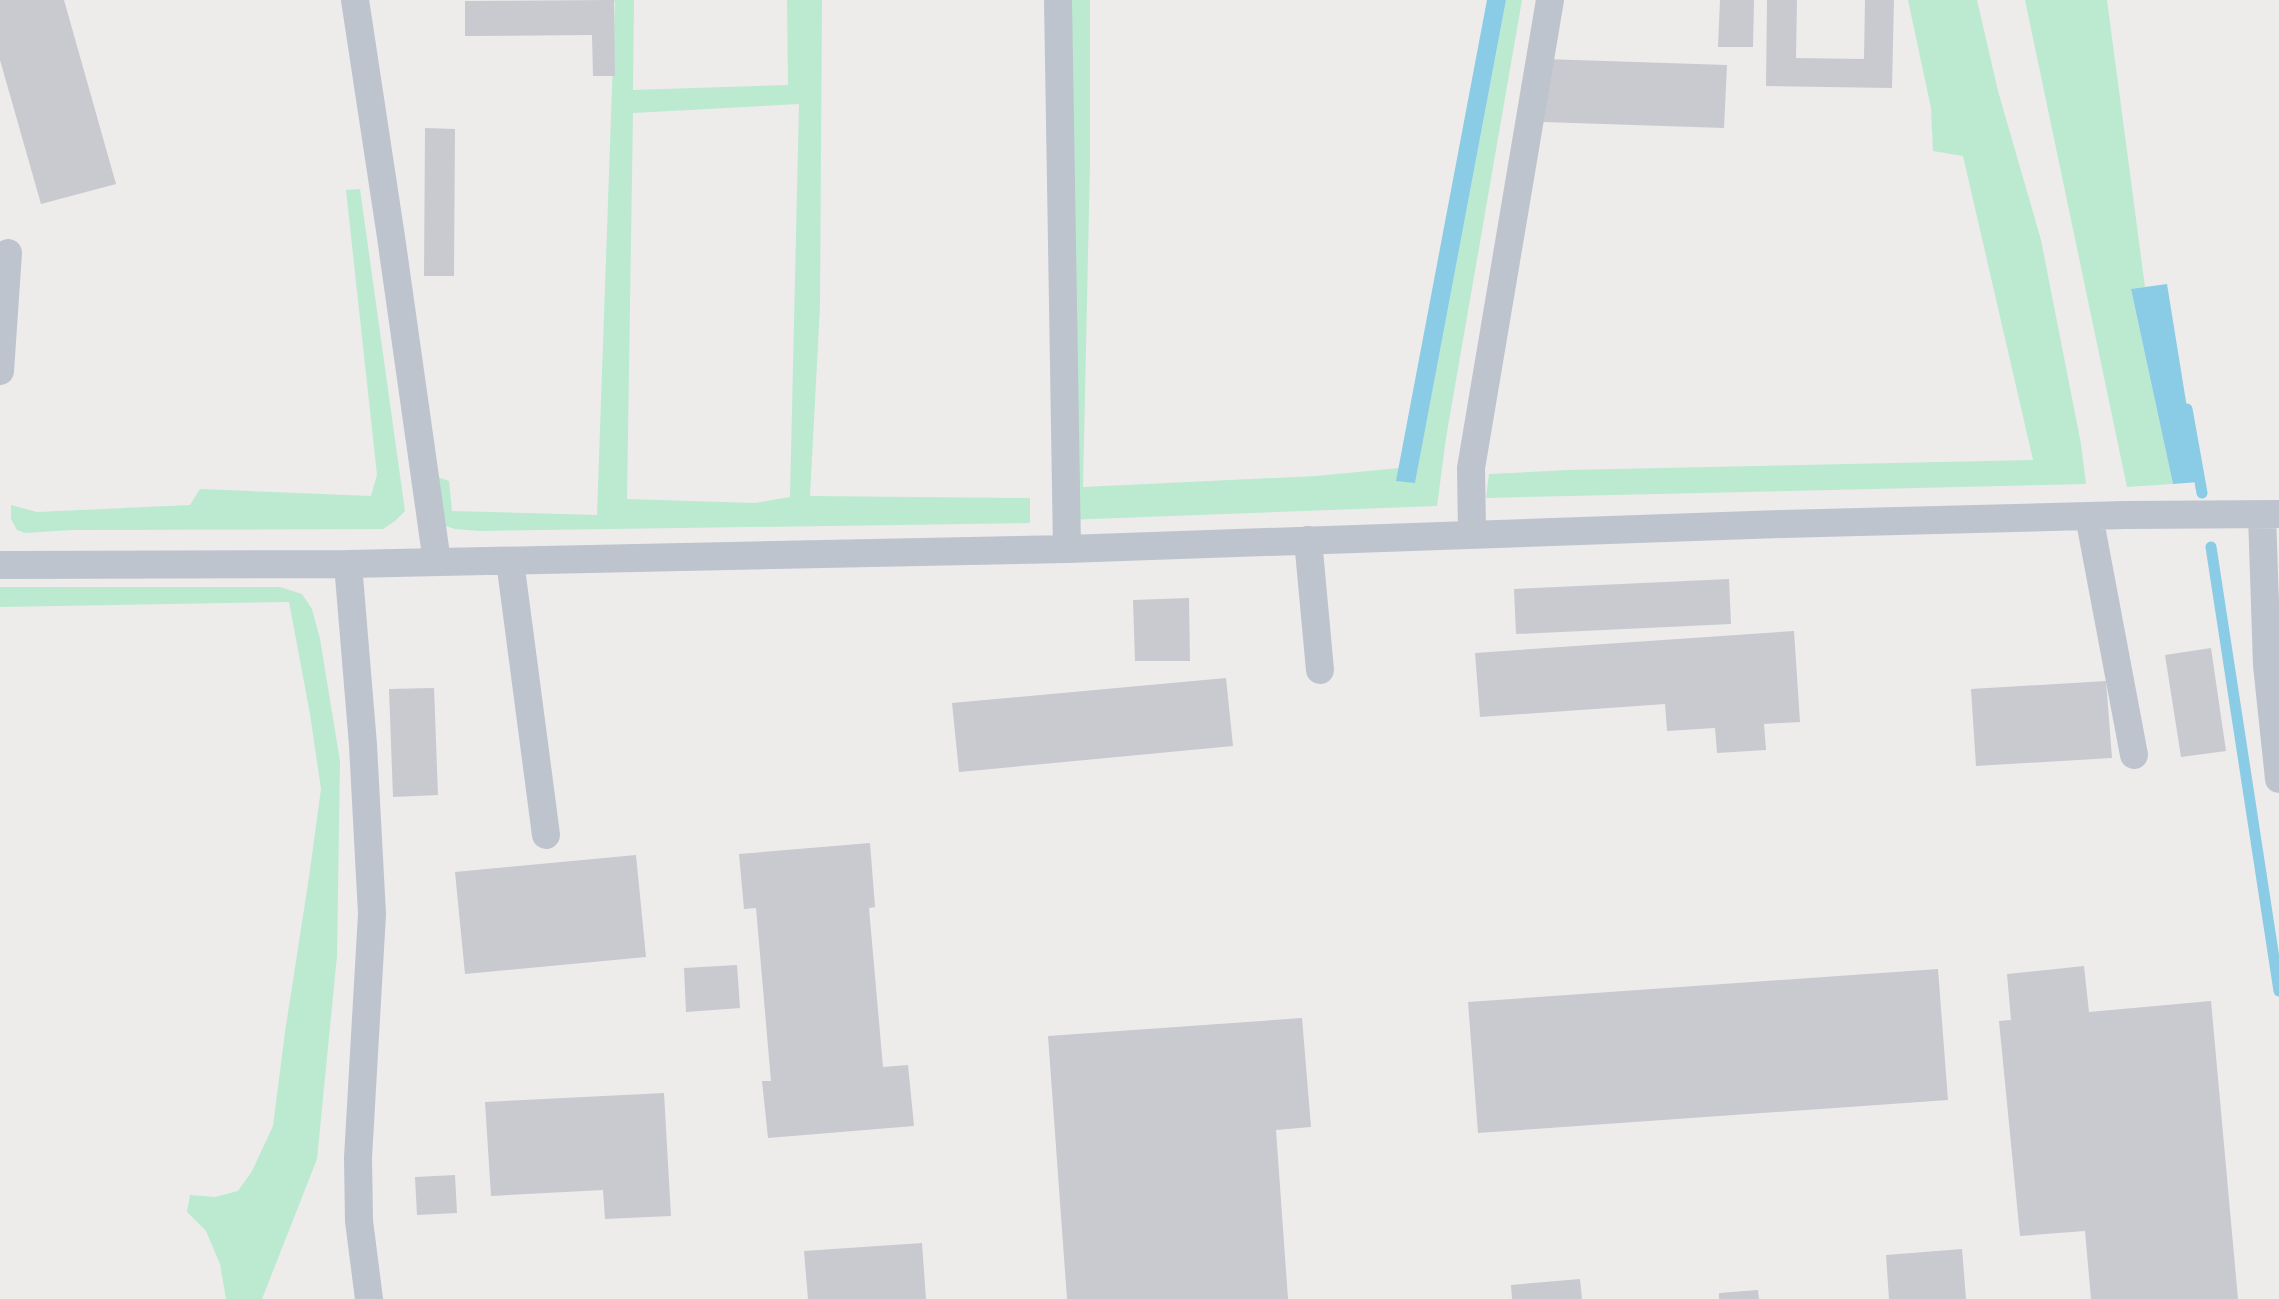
<svg xmlns="http://www.w3.org/2000/svg" width="2279" height="1299" font-family="'Roboto Condensed',sans-serif">
	<style>
		.green { fill: #bbead1; fill-rule: evenodd }
		.water { fill: #8acbe5 }
		.lines { fill: none; stroke-linecap: round; stroke-linejoin: round }
		.stream { stroke: #8acbe5; stroke-width: 11 }
		.building { fill: #c8cad0 }
		.minor { stroke: #bdc4cd; stroke-width: 28 }
	</style>
	<rect width="100%" height="100%" fill="#eeebeb"/>
	<path class="green" d="M590,0H634L633,90L788,85L787,0H822L820,306L810,496L1030,498V523L479,531L455,529L442,525L435,476L449,481L452,511L597,515L615,2ZM799,104L790,497L755,503L627,499L633,113Z
		M1053,0H1090V163L1083,487L1316,476L1399,468L1415,482L1506,0H1522L1446,438L1437,506L1065,520Z
		M1908,0H1977L1998,91L2041,240L2081,444L2086,484L1486,498L1489,474L1568,470L2033,460L1963,156L1933,151L1931,108Z
		M2025,0H2107L2145,287L2131,289L2173,484L2127,487Z
		M360,189L405,511L395,521L383,529L72,530L25,533L17,530L11,519V505L37,512L190,505L200,489L371,496L377,475L346,190Z
		M0,587H280L302,594L312,609L320,639L340,761L337,956L317,1159L262,1299H226L220,1264L206,1231L187,1212L190,1195L215,1197L238,1191L252,1171L273,1126L285,1032L309,877L321,789L310,714L289,602L0,607Z"/>
	<path class="water" d="M1487,0H1506L1415,483L1396,481Z
		M2167,284L2199,482L2173,484L2131,289Z"/>
	<g class="lines">
		<path class="stream" d="M2187,409L2202,493
			M2211,547L2279,991"/>
	</g>
	<path class="building" d="M0,0H64L116,184L41,204L0,60Z
		M614,0L615,76H593L592,35L465,36V1Z
		M1720,0H1754L1753,47H1718Z
		M1767,0H1797L1796,58L1864,59L1865,0H1894L1892,88L1766,86Z
		M1544,59L1727,65L1724,128L1543,122Z
		M425,128L455,129L454,276H424Z
		M1729,579L1731,624L1516,634L1514,589Z
		M1189,598L1190,661H1135L1133,600Z
		M1794,631L1800,722L1764,724L1766,750L1717,753L1715,728L1667,731L1665,704L1480,717L1475,653Z
		M2211,648L2226,751L2181,757L2165,655Z
		M1226,678L1233,746L959,772L952,703Z
		M2106,681L2112,758L1976,766L1971,689Z
		M434,688L438,795L393,797L389,689Z
		M870,843L875,907L869,908L883,1067L908,1065L914,1126L768,1138L762,1081H771L756,908L744,909L739,854Z
		M636,855L646,957L465,974L455,872Z
		M737,965L740,1008L686,1012L684,968Z
		M2084,966L2089,1012L2211,1001L2238,1299H2091L2085,1231L2020,1236L1999,1021L2011,1020L2007,974Z
		M1938,969L1948,1100L1478,1133L1468,1002Z
		M1302,1018L1311,1127L1276,1130L1288,1299H1067L1048,1036Z
		M664,1093L671,1216L605,1219L603,1190L491,1196L485,1102Z
		M455,1175L457,1213L417,1215L415,1177Z
		M922,1243L926,1299H808L804,1251Z
		M1962,1249L1966,1299H1889L1886,1255Z
		M1580,1279L1582,1299H1512L1511,1285Z
		M1758,1290L1759,1299H1719V1293Z"/>
	<g class="lines">
		<path class="minor" d="M355,0L391,237L437,562
			M1058,0L1067,549
			M0,371L8,253
			M2262,515L2267,665L2279,779
			M2089,516L2134,755
			M1472,533L1471,468L1550,0
			M1308,540L1320,670
			M510,561L546,835
			M348,564L363,745L372,914L358,1158L359,1221L369,1299
			M0,565L348,564L1067,549L1782,524L2125,515L2279,514"/>
	</g>
</svg>
